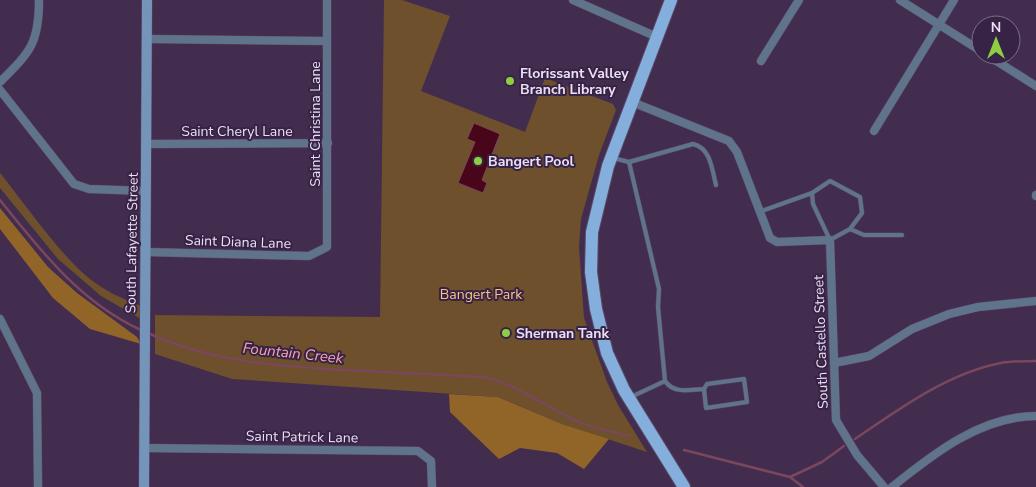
<svg xmlns="http://www.w3.org/2000/svg" width="1036" height="487" font-family="'Nunito Sans',sans-serif">
	<style>
		.green { fill: #6e502c }
		.forest { fill: #916427 }
		.water { fill: #49061a; stroke: #7a475c }
		.lines { fill: none; stroke-linecap: round; stroke-linejoin: round }
		.stream { stroke: #7a475c; stroke-width: 2.5 }
		.lane-casing { stroke: #5d496a; stroke-width: 5 }
		.street-casing { stroke: #5d496a; stroke-width: 9 }
		.secondary-casing { stroke: #5d496a; stroke-width: 11 }
		.primary-casing { stroke: #5d496a; stroke-width: 14 }
		.lane { stroke: #5f748a; stroke-width: 4 }
		.street { stroke: #5f748a; stroke-width: 8 }
		.secondary { stroke: #7495b9; stroke-width: 10 }
		.primary { stroke: #84afdd; stroke-width: 12 }
		.poi-dot { fill: #8ece43; stroke: #372345; stroke-width: 2 }
		.labels { text-anchor: middle; dominant-baseline: central; stroke-width: 4; stroke-linejoin: round; paint-order: stroke }
		.poi-label { font-size: 14px; font-weight: bold; fill: #ebdff5; stroke: #372345; text-anchor: start }
		.street-label { font-size: 14px; fill: #ebdff5; stroke: #372345 }
		.park-label { font-size: 14px; fill: #f8c383; stroke: #372345 }
		.water-label { font-size: 15px; font-style: italic; fill: #f8a3af; stroke: #372345 }
	</style>
	<rect width="100%" height="100%" fill="#422d4f"/>
	<path class="green" d="M384,0H402L450,16L421,91L525,132L545,78L613,104L616,110L599,155L581,219L579,247L584,318L607,382L618,405L647,452L562,424L498,397L232,379L155,354V315L380,317Z
		M0,173C26,205 59,254 90,279C105,291 123,299 141,306V319L101,296L58,259L0,188Z"/>
	<path class="forest" d="M0,208L48,267L77,293L137,337L141,344L90,329L53,298L0,229Z
		M449,394L498,397L562,424L609,439L584,469L557,453L520,448L499,459L450,412Z"/>
	<path class="water" d="M474,123L500,134L482,180L487,183L483,193L458,183L475,142L467,139Z"/>
	<g class="lines">
		<path class="stream" d="M0,200C41,251 80,302 141,330
			M148,333C211,362 278,366 346,370C392,372 438,375 483,377C516,384 541,403 570,418C588,427 609,431 629,436
			M855,439C899,409 948,373 1001,363C1012,361 1025,361 1036,361
			M684,450L790,477L803,487
			M790,477L822,462L844,446"/>
		<defs>
			<path id="lane" d="M613,158L629,162L693,144C711,148 712,170 716,185
				M629,162L659,289L658,307L665,381L631,397
				M759,212L812,193L830,181L860,197L862,213L850,229L830,240L813,204L812,193
				M850,229L864,235H902
				M665,381C674,394 689,390 704,389L706,408L747,402L744,379L707,384L704,389"/>
			<path id="street" d="M573,0L657,37
				M900,0L981,51
				M148,39L326,41
				M987,55L1036,86
				M761,61L799,0
				M0,82C30,52 39,44 39,0
				M0,90L74,184L89,189L146,191
				M632,102L729,141L737,152L770,238L777,242L830,240L836,420L857,455L884,487
				M874,131L954,0
				M146,144L328,143
				M1036,195V196
				M146,252L309,256L327,247V0
				M0,319L37,393L38,487
				M834,363L869,356L912,329L949,314L978,307L1036,301
				M144,448L418,451L431,461L432,487
				M892,487C933,454 981,416 1036,416"/>
			<path id="secondary" d="M144,487L147,0"/>
			<path id="primary" d="M671,0L608,166L592,232L591,272L596,309L607,353L624,390L684,487"/>
		</defs>
		<use href="#lane" class="lane-casing"/>
		<use href="#street" class="street-casing"/>
		<use href="#secondary" class="secondary-casing"/>
		<use href="#primary" class="primary-casing"/>
		<use href="#lane" class="lane"/>
		<use href="#street" class="street"/>
		<use href="#secondary" class="secondary"/>
		<use href="#primary" class="primary"/>
	</g>
	<g class="poi-dot">
		<circle cx="510" cy="81" r="5"/>
		<circle cx="478" cy="161" r="5"/>
		<circle cx="506" cy="333" r="5"/>
	</g>
	<g class="labels">
		<g class="poi-label">
			<text x="520" y="73">Florissant Valley<tspan x="520" dy="16">Branch Library</tspan></text>
			<text x="488" y="161">Bangert Pool</text>
			<text x="516" y="333">Sherman Tank</text>
		</g>
		<g class="street-label">
			<text transform="translate(315 124) rotate(-90)">Saint Christina Lane</text>
			<text x="237" y="131">Saint Cheryl Lane</text>
			<text transform="translate(238 242) rotate(2)">Saint Diana Lane</text>
			<text transform="translate(132 243) rotate(-89)">South Lafayette Street</text>
			<text transform="translate(821 342) rotate(-92)">South Castello Street</text>
			<text transform="translate(302 437) rotate(1)">Saint Patrick Lane</text>
		</g>
		<g class="park-label">
			<text x="481" y="294">Bangert Park</text>
		</g>
		<g class="water-label">
			<text transform="translate(293 353) rotate(6)">Fountain Creek</text>
		</g>
	</g>
	<g transform="translate(996 40)"><circle r="24" fill="#372345" stroke="#7f6e8b"/>
	<path d="M0-4L9 19L0 12L-9 19Z" fill="#8ece43"/>
	<text y="-8" font-size="14" font-weight="bold" text-anchor="middle" fill="#ebdff5">N</text>
	</g>
</svg>
